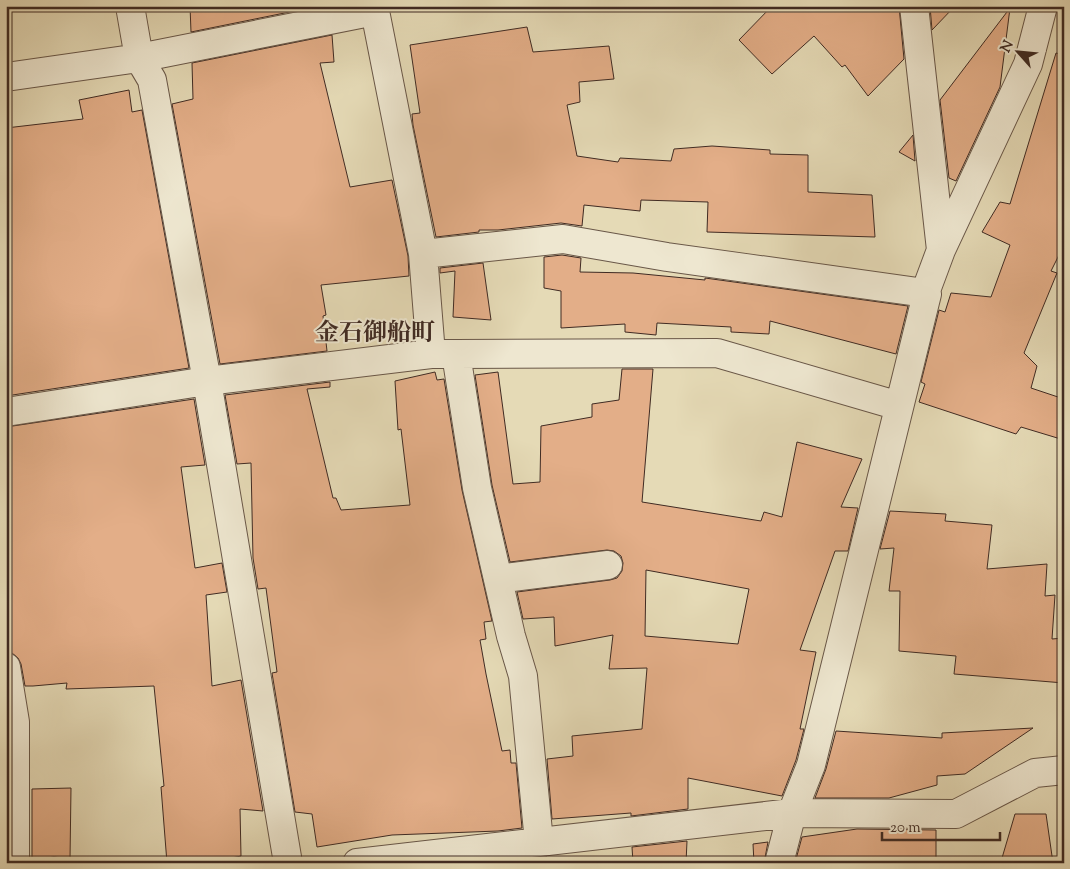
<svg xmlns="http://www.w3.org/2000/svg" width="1070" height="869" font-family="'Sorts Mill Goudy','Noto Serif JP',serif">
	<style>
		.building { fill: #e3ae88; stroke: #402b23; fill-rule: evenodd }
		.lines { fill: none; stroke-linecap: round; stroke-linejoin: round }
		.street-casing { stroke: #695748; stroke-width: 30 }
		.street { stroke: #eee7d0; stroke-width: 28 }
		.labels { text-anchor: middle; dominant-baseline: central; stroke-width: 4; stroke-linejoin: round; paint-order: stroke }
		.quarter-label { font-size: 24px; font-weight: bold; fill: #402b23; stroke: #eee7d0 }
	</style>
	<rect width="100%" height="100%" fill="#e5dab6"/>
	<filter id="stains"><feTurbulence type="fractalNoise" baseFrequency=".004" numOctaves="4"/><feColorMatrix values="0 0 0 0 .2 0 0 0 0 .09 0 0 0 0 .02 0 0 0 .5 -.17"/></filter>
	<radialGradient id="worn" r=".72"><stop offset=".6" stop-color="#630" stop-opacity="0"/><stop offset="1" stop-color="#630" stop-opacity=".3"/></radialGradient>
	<path class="building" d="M190,6H319L191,32Z
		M772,6H899L904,59L868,96L845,65L842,67L814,36L772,74L739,40Z
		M930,6H955L932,30Z
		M1010,8L1000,87L956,181L949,178L940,100Z
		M527,27L533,52L609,46L614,79L579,82L580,102L567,105L577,156L618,162L620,158L671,161L674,149L712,146L770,150V154L808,155V192L872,195L875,237L707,232L708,202L641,200L640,211L584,205L582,226L561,223L498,230H479V232L436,237L413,125L412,114L420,113L410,45Z
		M332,35L334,62L320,63L350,187L392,180L408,256L409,276L321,285L326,315L323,316L327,351L220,364L172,104L193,99L192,63Z
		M1056,53L1064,55V245L1051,271L1057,273L1024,353L1037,366L1031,388L1064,399V440L1021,427L1016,434L919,402L925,384L921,382L939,310L945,312L951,293L991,297L1010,245L982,232L1000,202L1010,204Z
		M129,90L132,112L142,110L189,368L6,396V128L83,119L79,100Z
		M913,135L915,161L899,152Z
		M562,255L581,258L580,272L633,273L705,280V278L908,306L896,354L770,321L769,334L731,332V327L657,323L656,335L625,332V324L561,328V291L544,288V257Z
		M483,263L491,320L453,317L455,271L440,273V268Z
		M622,369H653L642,502L761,521L764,512L782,517L797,442L862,459L841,507L858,508L848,551H835L800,650L816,652L800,729H804L796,760L782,796L688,778V809L631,816V813L552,819L547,759L573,756L572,736L642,729L647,668L609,669L613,635L555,646L554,617L523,619L517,592L610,580L617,578L622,571L623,563L621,556L614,551L607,550L510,562L492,485L475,375L498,372L513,484L540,482L541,426L592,417V404L619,400ZM646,570L749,589L738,644L645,636Z
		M435,372L437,380L444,379L462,490L492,621L484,622L486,639L480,640L486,674L502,751L510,750L511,763H516L522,828L498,831L392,835L317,847L312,814L295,812L272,673L277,672L266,588L258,589L253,558L251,463L237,464L225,395L330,382V387L307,389L333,498H336L341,510L410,505L401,429L398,430L395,381Z
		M194,399L205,465L181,467L195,568L222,563L227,592L206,595L212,686L241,680L263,811L240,809L241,856L208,863H167L161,787L164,786L154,686L66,689L67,683L33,686H25L21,664L18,658L12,653L6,652V427Z
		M890,511L946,514L945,521L992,525L987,569L1047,564L1045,596L1055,595L1052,639L1064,638V683L954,674L956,656L899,651L900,591H889L894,548L880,549Z
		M1033,728L965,774L937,776V785L889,798H815L826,769L836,731L942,738V733Z
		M71,788L70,859L54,857L32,860V789Z
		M1015,814H1046L1053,863H1010V858H1002Z
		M857,829L936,830V863H795L802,837Z
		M687,841L686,863H633L632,847Z
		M768,842L764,863H754L753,844Z
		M547,857L548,863H504V862Z"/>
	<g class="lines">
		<defs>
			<path id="street" d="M130,6L139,58L152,80L207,381L288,863
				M914,6L941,250
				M6,77L139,58L375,11L423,254L563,239L667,257L925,293
				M423,254L431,354
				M456,354L477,488L511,636L523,676L539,842
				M6,412L207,381L431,354H456L717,353L899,406
				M498,579L608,565
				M6,667L15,722V863
				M357,863L792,813L956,814L1035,773L1064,770
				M779,863L792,813L811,765L927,294L925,293L941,250L1028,64L1043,6"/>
		</defs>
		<use href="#street" class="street-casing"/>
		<use href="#street" class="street"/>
	</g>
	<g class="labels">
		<g class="quarter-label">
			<text x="375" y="334">金石御船町</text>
		</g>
	</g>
	<rect width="1070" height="869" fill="none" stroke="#e5dab6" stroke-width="25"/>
	<rect x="8" y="8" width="1055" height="854" fill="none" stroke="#402b23" stroke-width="2.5"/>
	<rect x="12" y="12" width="1045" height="844" fill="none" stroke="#402b23"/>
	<g transform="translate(1018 52) rotate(297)" stroke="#eee7d0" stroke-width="4" paint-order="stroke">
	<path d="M0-4L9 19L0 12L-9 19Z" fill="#402b23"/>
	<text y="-8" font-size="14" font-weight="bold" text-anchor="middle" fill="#402b23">N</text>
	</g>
	<path d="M882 832v8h118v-8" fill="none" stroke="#402b23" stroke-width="2.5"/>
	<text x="890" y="832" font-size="15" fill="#402b23" stroke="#eee7d0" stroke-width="4" paint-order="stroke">20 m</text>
	<rect width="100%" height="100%" filter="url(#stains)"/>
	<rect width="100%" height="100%" fill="url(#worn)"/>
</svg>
